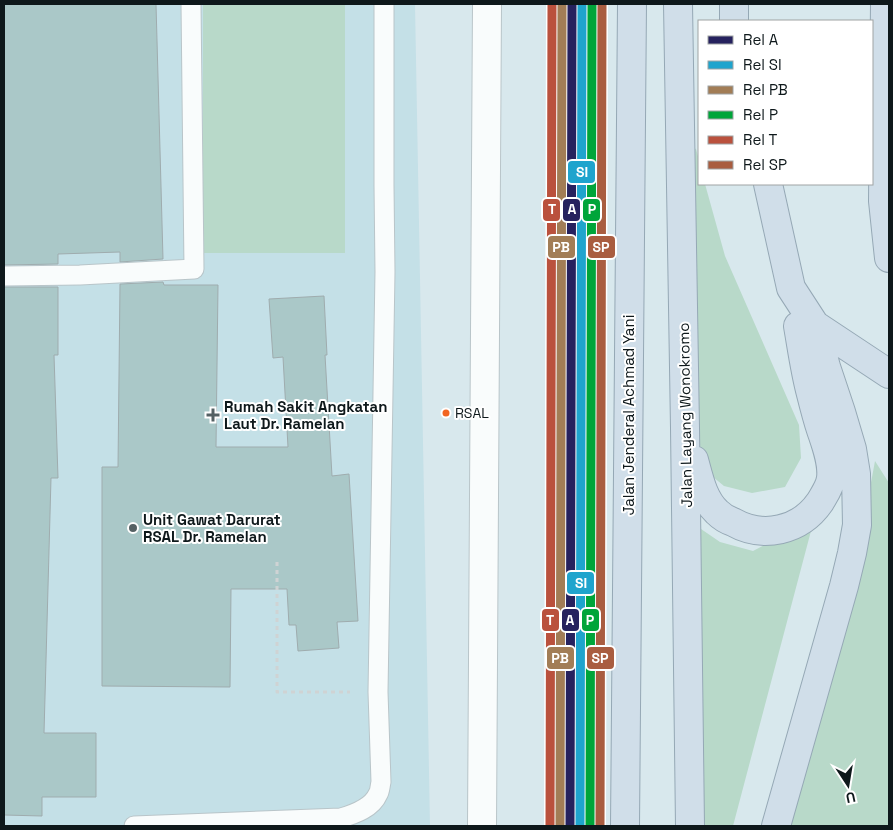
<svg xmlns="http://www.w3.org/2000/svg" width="893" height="830" font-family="'Space Grotesk',sans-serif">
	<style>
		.built { fill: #c4e0e7 }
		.green { fill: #b8d9c9 }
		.building { fill: #aac8c8; stroke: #9facae }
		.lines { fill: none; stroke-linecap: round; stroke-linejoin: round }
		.lane-casing { stroke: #b9c5c9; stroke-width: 21 }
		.secondary-casing { stroke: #b9c5c9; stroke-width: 30 }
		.highway-casing { stroke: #95a8b5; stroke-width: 30 }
		.path { stroke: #cfd3d4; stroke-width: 3; stroke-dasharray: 4 4; stroke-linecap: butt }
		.lane { stroke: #f9fcfc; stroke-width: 19 }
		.secondary { stroke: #f9fcfc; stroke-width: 28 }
		.highway { stroke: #d0dee9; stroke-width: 28 }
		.rail-1-casing { stroke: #fff; stroke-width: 12 }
		.rail-2-casing { stroke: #fff; stroke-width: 12 }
		.rail-3-casing { stroke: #fff; stroke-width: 12 }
		.rail-4-casing { stroke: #fff; stroke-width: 12 }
		.rail-5-casing { stroke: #fff; stroke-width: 12 }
		.rail-6-casing { stroke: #fff; stroke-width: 12 }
		.rail-1 { stroke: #26225e; stroke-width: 9 }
		.rail-2 { stroke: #1fa4cd; stroke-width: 9 }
		.rail-3 { stroke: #a27d56; stroke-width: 9 }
		.rail-4 { stroke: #00a53a; stroke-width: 9 }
		.rail-5 { stroke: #ba513d; stroke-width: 9 }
		.rail-6 { stroke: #a95d40; stroke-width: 9 }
		.bus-dot { fill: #f26522; stroke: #fff; stroke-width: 2 }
		.poi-dot { fill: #556164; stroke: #fff; stroke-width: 2 }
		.labels { text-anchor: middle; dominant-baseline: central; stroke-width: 4; stroke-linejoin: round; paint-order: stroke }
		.bus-label { font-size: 14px; fill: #0e181b; stroke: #fff; text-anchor: start }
		.poi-label { font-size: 15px; font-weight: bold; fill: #0e181b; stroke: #fff; text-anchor: start }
		.street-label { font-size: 15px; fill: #0e181b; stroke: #fff }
		.line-badge { stroke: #fff; stroke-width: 2 }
		.badge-label { font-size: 14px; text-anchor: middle; font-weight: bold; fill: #fff }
	</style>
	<rect width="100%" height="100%" fill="#d8e8ed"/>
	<path class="built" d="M4,4H415L430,826H4Z"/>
	<path class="green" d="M203,4H345V253H203Z
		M692,147L696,149L699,160V184H705L725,256L799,425L801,458L785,487L752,493L724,486L695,462Z
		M875,461L889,483V826H781L858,553Z
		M816,512L733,826H694L685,518L720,542L753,551L784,535Z"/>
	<path class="building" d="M4,4H156L163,259L120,262V252L58,254V264L4,265Z
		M163,282L164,285H218L216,447H288L283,357L273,358L269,299L324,296L327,355H325L332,476L349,474L358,621L337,622L339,648L298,651L296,625H289L287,589H231L230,687L102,686V467H118L120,284Z
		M4,287H58V355H54L58,478H51L44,733H96V797H42V816L4,815Z"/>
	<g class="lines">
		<defs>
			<path id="lane" d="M4,276L80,275L194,269L191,4
				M134,826L341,818C355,814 372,808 378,794C380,791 380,786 381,782L378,692L385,272L384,185V4"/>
			<path id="secondary" d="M482,826L487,4"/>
			<path id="highway" d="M678,4L685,428L690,826
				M885,4L883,201L889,258
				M734,21V4
				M768,184L791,288L815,325L826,367L841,412L852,449L856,474L857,525L852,553L844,586L776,826
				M815,325L889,374
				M694,460C699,478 703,499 717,512C721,516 727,520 733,522C763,539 800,531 820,502C824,495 830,487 831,478C833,463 826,445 821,430C817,418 814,406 811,394C805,372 802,349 798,326
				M625,826L632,4"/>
		</defs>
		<use href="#lane" class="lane-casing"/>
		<use href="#secondary" class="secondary-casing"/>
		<use href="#highway" class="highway-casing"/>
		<path class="path" d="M277,562V692H350"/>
		<use href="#lane" class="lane"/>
		<use href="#secondary" class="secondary"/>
		<use href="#highway" class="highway"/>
		<defs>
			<path id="rail-1" d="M570,826L572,4"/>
			<path id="rail-2" d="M580,826L582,4"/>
			<path id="rail-3" d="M560,826L562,4"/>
			<path id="rail-4" d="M590,826L592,4"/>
			<path id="rail-5" d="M550,826L552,4"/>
			<path id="rail-6" d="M600,826L602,4"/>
		</defs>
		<use href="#rail-1" class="rail-1-casing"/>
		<use href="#rail-2" class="rail-2-casing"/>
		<use href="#rail-3" class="rail-3-casing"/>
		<use href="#rail-4" class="rail-4-casing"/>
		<use href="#rail-5" class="rail-5-casing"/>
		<use href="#rail-6" class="rail-6-casing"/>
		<use href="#rail-1" class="rail-1"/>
		<use href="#rail-2" class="rail-2"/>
		<use href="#rail-3" class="rail-3"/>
		<use href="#rail-4" class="rail-4"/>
		<use href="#rail-5" class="rail-5"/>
		<use href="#rail-6" class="rail-6"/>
	</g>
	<circle class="bus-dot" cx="446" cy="413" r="4.5"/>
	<g class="poi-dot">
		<path d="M210.5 407.5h5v5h5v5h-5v5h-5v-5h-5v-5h5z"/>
		<circle cx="133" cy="528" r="5"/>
	</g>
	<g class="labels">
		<g class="bus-label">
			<text x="455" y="413">RSAL</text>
		</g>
		<g class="poi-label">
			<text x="224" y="406">Rumah Sakit Angkatan<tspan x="224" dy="17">Laut Dr. Ramelan</tspan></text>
			<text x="143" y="519">Unit Gawat Darurat<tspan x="143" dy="17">RSAL Dr. Ramelan</tspan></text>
		</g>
		<g class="street-label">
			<text transform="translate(628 415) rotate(-90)">Jalan Jenderal Achmad Yani</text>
			<text transform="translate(685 415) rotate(-91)">Jalan Layang Wonokromo</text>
		</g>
	</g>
	<g class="line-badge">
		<rect x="567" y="160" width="29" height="24" rx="5" fill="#1fa4cd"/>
		<rect x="542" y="198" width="19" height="24" rx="5" fill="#ba513d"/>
		<rect x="562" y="198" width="19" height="24" rx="5" fill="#26225e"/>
		<rect x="582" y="198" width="19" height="24" rx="5" fill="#00a53a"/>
		<rect x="547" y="235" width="29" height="24" rx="5" fill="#a27d56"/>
		<rect x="587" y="235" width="29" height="24" rx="5" fill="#a95d40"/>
		<rect x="566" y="571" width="29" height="24" rx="5" fill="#1fa4cd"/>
		<rect x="541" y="608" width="19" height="24" rx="5" fill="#ba513d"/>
		<rect x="561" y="608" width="19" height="24" rx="5" fill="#26225e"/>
		<rect x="581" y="608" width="19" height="24" rx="5" fill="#00a53a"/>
		<rect x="546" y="646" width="29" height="24" rx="5" fill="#a27d56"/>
		<rect x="586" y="646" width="29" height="24" rx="5" fill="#a95d40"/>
	</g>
	<g class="badge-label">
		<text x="582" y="177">SI</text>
		<text x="552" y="214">T</text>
		<text x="572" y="214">A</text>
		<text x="592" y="214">P</text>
		<text x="561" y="252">PB</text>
		<text x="601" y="252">SP</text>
		<text x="581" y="588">SI</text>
		<text x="550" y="625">T</text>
		<text x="570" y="625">A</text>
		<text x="590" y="625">P</text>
		<text x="560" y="663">PB</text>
		<text x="600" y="663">SP</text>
	</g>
	<rect width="893" height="830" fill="none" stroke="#0e181b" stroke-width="10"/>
	<rect x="698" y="20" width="175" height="165" fill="#ffffff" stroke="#9fa3a4"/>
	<rect x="708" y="36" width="25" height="8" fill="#26225e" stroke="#9fa3a4"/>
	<text x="743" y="45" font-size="15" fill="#0e181b">Rel A</text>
	<rect x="708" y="61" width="25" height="8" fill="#1fa4cd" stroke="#9fa3a4"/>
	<text x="743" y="70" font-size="15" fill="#0e181b">Rel SI</text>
	<rect x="708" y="86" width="25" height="8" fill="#a27d56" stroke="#9fa3a4"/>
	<text x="743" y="95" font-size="15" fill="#0e181b">Rel PB</text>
	<rect x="708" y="111" width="25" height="8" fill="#00a53a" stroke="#9fa3a4"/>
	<text x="743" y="120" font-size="15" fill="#0e181b">Rel P</text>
	<rect x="708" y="136" width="25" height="8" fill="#ba513d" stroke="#9fa3a4"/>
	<text x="743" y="145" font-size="15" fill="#0e181b">Rel T</text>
	<rect x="708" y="161" width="25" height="8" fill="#a95d40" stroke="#9fa3a4"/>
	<text x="743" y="170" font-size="15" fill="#0e181b">Rel SP</text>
	<g transform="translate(848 785) rotate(168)" stroke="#ffffff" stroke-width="4" paint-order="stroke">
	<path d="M0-4L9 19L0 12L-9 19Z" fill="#0e181b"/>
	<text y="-8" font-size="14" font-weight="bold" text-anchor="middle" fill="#0e181b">U</text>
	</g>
</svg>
